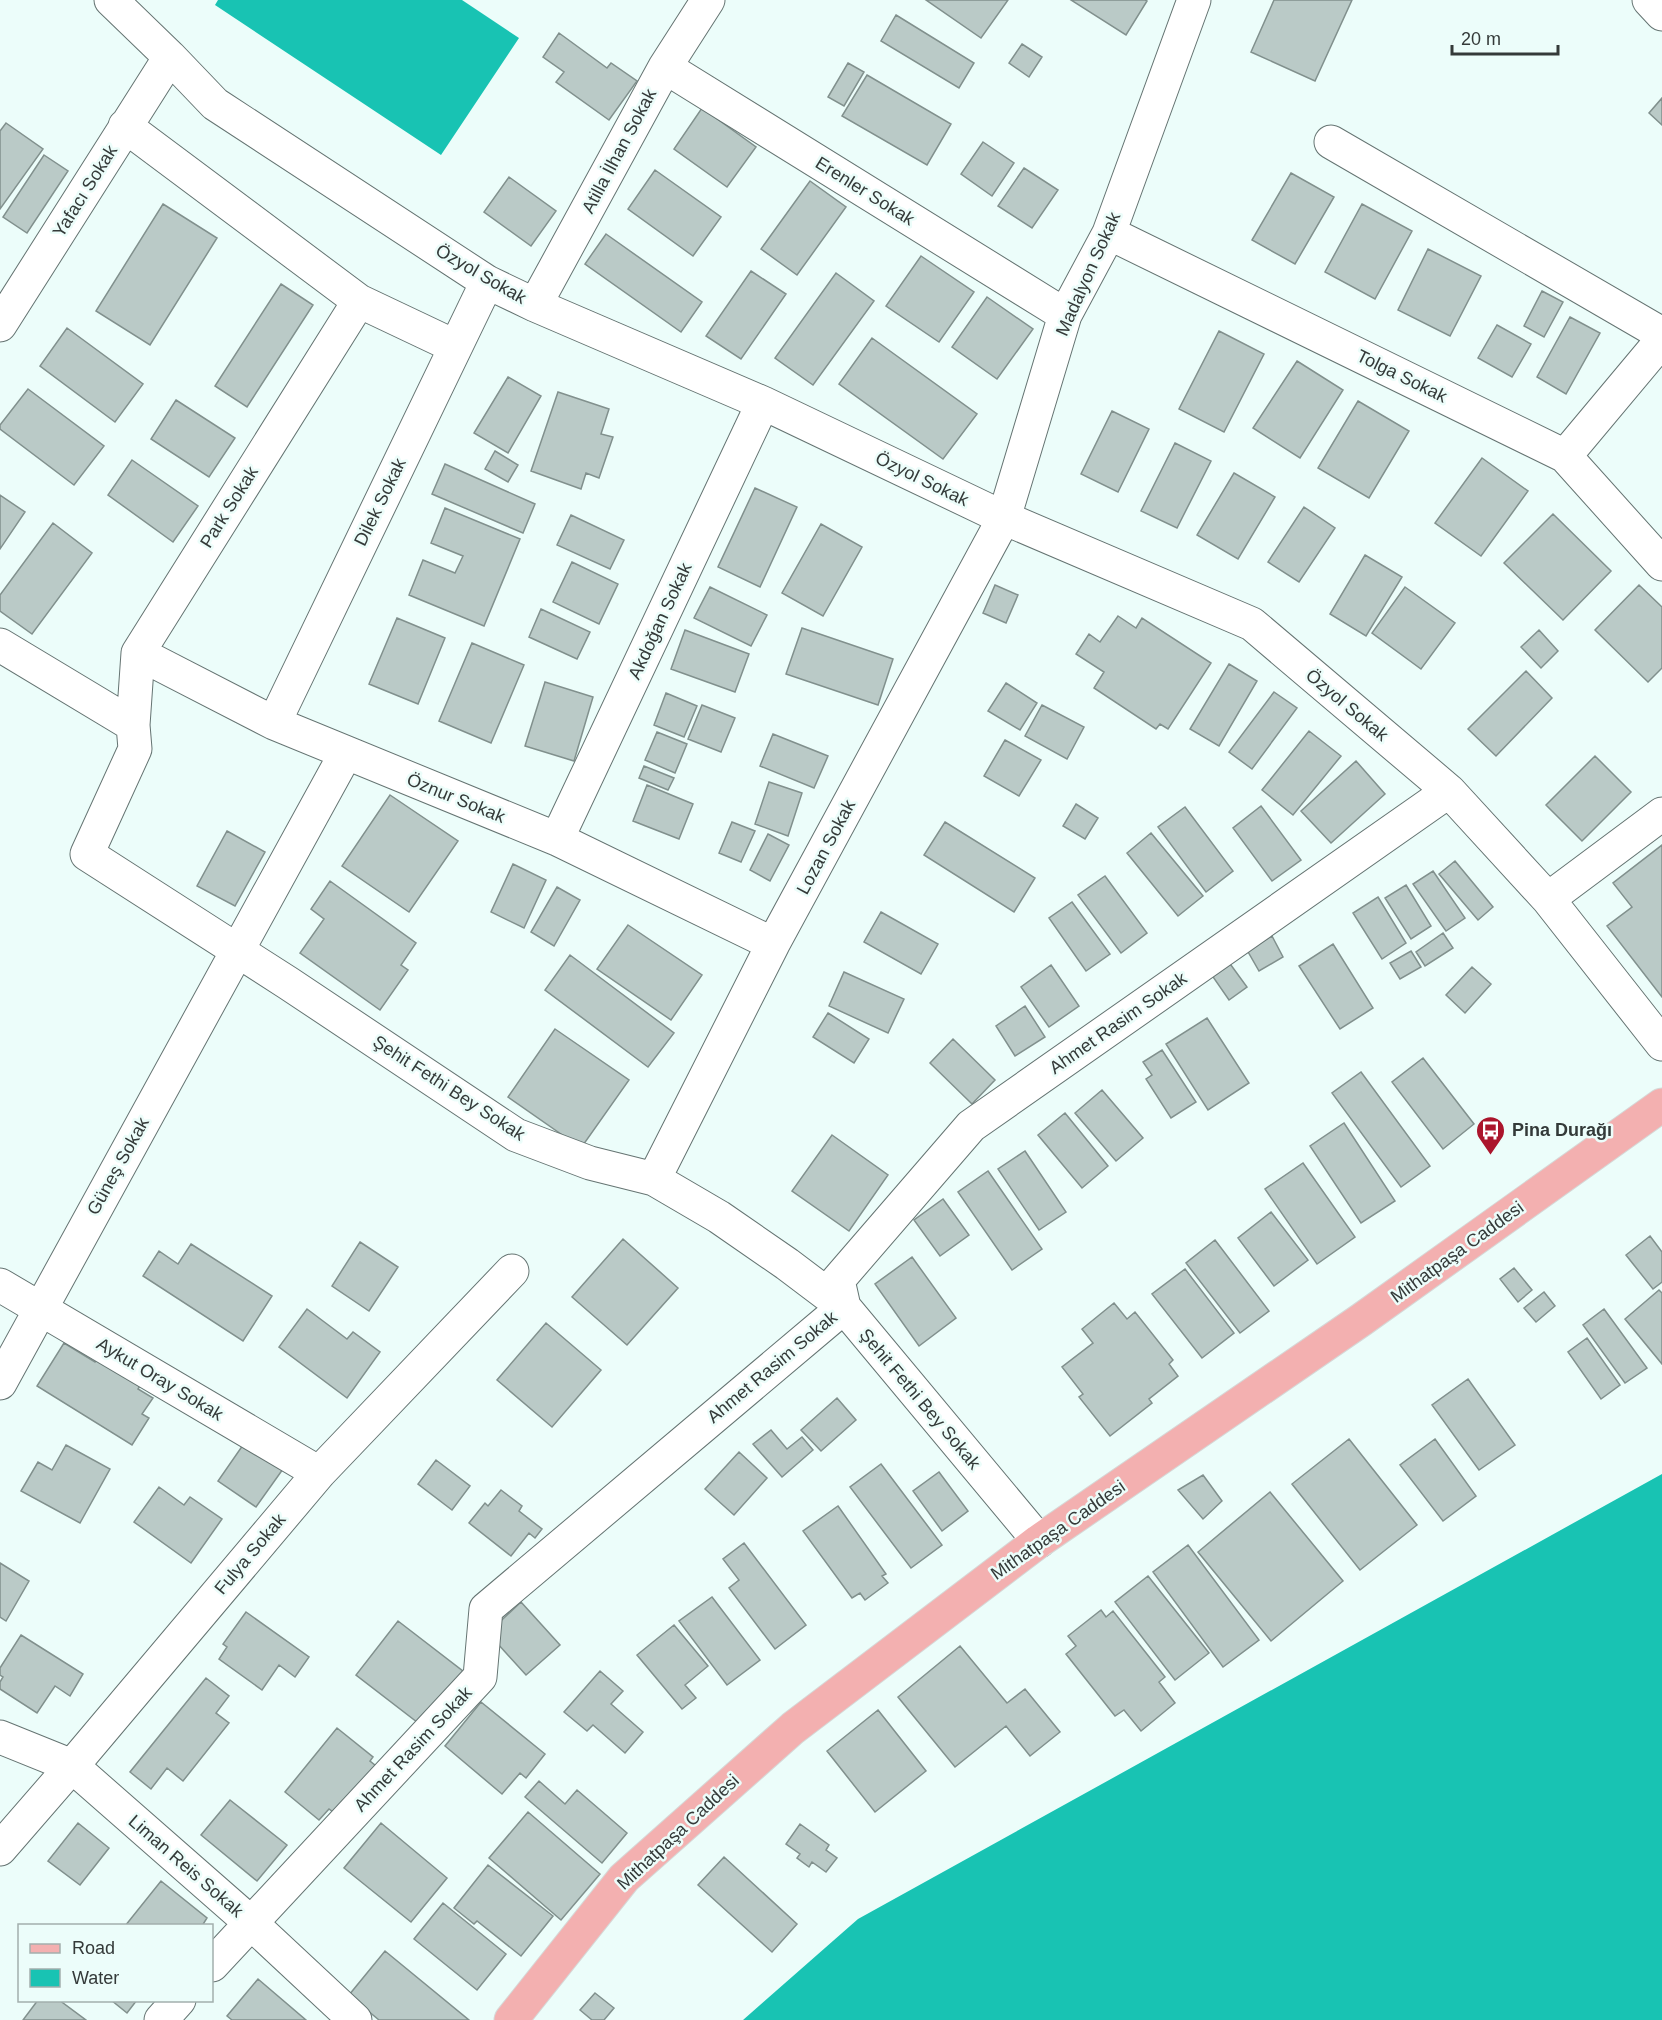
<svg xmlns="http://www.w3.org/2000/svg" width="1662" height="2020" font-family="Arial,sans-serif">
	<style>
		.water { fill: #18c3b3 }
		.building { fill: #bacac7; stroke: #81908d; stroke-width: 1.5 }
		.lines { fill: none; stroke-linecap: round; stroke-linejoin: round }
		.street-casing { stroke: #657472; stroke-width: 35 }
		.primary-casing { stroke: #d6d8d7; stroke-width: 35 }
		.street { stroke: #fff; stroke-width: 33 }
		.primary { stroke: #f3b0b0; stroke-width: 33 }
		.labels { text-anchor: middle; dominant-baseline: central; stroke-width: 5; stroke-linejoin: round; paint-order: stroke }
		.street-label { font-size: 18px; fill: #343a39; stroke: #ecfdfa }
		.poi-label { font-size: 18px; font-weight: bold; fill: #343a39; stroke: #ecfdfa; text-anchor: start }
	</style>
	<rect width="100%" height="100%" fill="#ecfdfa"/>
	<path class="water" d="M218,0H462L519,38L441,155L215,5Z
		M1662,1474V2020H743L858,1919Z"/>
	<path class="building" d="M926,0H1008L981,38Z
		M1071,0H1145L1147,1L1126,35Z
		M1274,0H1352L1315,81L1251,52Z
		M896,15L974,63L959,88L881,41Z
		M559,33L607,68L611,63L637,81L609,120L556,82L564,72L543,57Z
		M1022,44L1042,57L1029,77L1009,63Z
		M848,63L864,72L844,106L828,97Z
		M867,75L951,124L927,165L842,116Z
		M1662,98V125L1649,113Z
		M702,108L756,147L727,187L674,149Z
		M6,123L43,149L0,209V131Z
		M983,142L1014,163L992,196L961,174Z
		M44,155L68,171L27,233L3,217Z
		M1024,168L1058,190L1032,228L998,206Z
		M655,170L721,217L693,256L628,209Z
		M1291,173L1334,197L1295,264L1252,240Z
		M509,177L556,211L531,246L484,212Z
		M810,181L846,207L797,275L761,249Z
		M163,204L217,238L150,345L96,311Z
		M1362,204L1412,231L1375,299L1325,272Z
		M606,234L702,302L681,332L585,264Z
		M1428,249L1481,276L1450,336L1398,310Z
		M921,256L974,292L939,342L886,306Z
		M751,271L786,294L741,359L706,336Z
		M836,273L874,301L813,385L775,358Z
		M281,284L313,305L247,407L215,386Z
		M1542,291L1563,302L1544,337L1524,326Z
		M987,297L1033,329L997,379L952,347Z
		M1570,317L1600,333L1566,394L1537,377Z
		M1497,325L1531,344L1512,377L1478,358Z
		M67,328L143,384L115,422L40,366Z
		M1219,331L1264,354L1224,432L1179,409Z
		M872,338L977,414L943,459L839,384Z
		M1297,361L1343,390L1300,458L1253,428Z
		M508,377L541,396L508,453L474,433Z
		M28,389L104,446L74,485L0,429V425Z
		M558,392L609,409L601,434L613,437L599,478L586,473L581,489L531,471Z
		M176,400L235,438L209,477L151,439Z
		M1358,401L1409,431L1369,498L1318,468Z
		M1112,411L1149,429L1118,492L1081,474Z
		M1175,443L1211,461L1177,528L1141,511Z
		M495,451L518,465L508,482L485,469Z
		M1482,458L1528,491L1481,556L1435,523Z
		M132,460L198,506L173,542L108,495Z
		M445,464L535,504L523,533L432,494Z
		M1234,473L1275,497L1238,559L1197,535Z
		M755,488L797,507L760,587L718,567Z
		M0,495L25,512L0,549Z
		M1304,507L1335,528L1299,582L1268,562Z
		M445,508L520,539L484,626L409,595L423,560L455,573L463,556L431,543Z
		M1553,514L1611,571L1563,620L1504,563Z
		M571,515L624,540L610,569L557,545Z
		M53,523L92,553L32,634L0,611V595Z
		M821,524L862,547L823,616L782,593Z
		M1365,555L1402,577L1366,636L1330,614Z
		M572,562L618,584L599,624L553,602Z
		M995,585L1018,595L1006,623L983,613Z
		M1639,585L1662,607V668L1648,682L1595,630Z
		M710,587L767,615L751,646L694,618Z
		M1405,587L1455,623L1421,669L1372,633Z
		M541,609L590,632L577,659L529,637Z
		M1118,616L1136,628L1142,618L1211,663L1168,729L1160,724L1156,729L1094,688L1104,672L1076,654L1089,634L1100,642Z
		M397,618L445,638L418,704L369,684Z
		M802,628L893,659L878,705L786,674Z
		M685,630L749,654L735,692L671,669Z
		M1539,630L1558,651L1541,668L1521,647Z
		M472,643L524,665L491,743L439,721Z
		M1229,664L1257,681L1219,746L1190,729Z
		M1526,671L1552,698L1496,756L1468,729Z
		M545,682L593,697L574,761L525,746Z
		M1006,683L1037,703L1020,730L988,711Z
		M1274,692L1297,708L1252,769L1229,752Z
		M666,693L697,706L684,737L654,725Z
		M702,705L735,718L721,752L688,739Z
		M1042,705L1084,727L1067,759L1025,736Z
		M1309,731L1341,756L1293,815L1262,790Z
		M657,732L687,744L675,773L645,760Z
		M773,734L828,756L814,788L760,766Z
		M1005,740L1041,760L1019,796L984,776Z
		M1595,756L1631,792L1582,841L1546,805Z
		M1356,761L1385,794L1331,843L1301,811Z
		M644,766L674,778L668,790L639,778Z
		M769,782L802,793L788,836L755,824Z
		M647,785L693,804L679,839L633,821Z
		M390,795L458,841L409,912L342,866Z
		M1076,804L1098,818L1085,839L1063,826Z
		M1261,806L1301,860L1272,881L1233,828Z
		M1185,807L1233,871L1206,892L1158,827Z
		M732,822L755,831L741,862L719,853Z
		M945,822L1035,878L1014,912L924,855Z
		M227,831L265,852L235,906L197,886Z
		M1151,833L1203,896L1178,916L1127,853Z
		M768,834L789,845L770,881L750,870Z
		M1662,845V997L1607,926L1632,907L1613,883Z
		M1455,861L1493,907L1478,920L1439,874Z
		M513,864L546,880L524,928L491,912Z
		M1433,871L1465,918L1446,931L1413,884Z
		M1105,876L1147,933L1121,953L1078,895Z
		M330,881L416,943L401,965L408,970L380,1010L300,953L324,919L311,909Z
		M1406,885L1431,926L1411,939L1385,898Z
		M557,887L580,900L554,946L531,932Z
		M1378,897L1406,943L1382,959L1353,913Z
		M1072,902L1110,954L1086,971L1049,918Z
		M881,912L938,944L921,974L864,942Z
		M628,925L702,975L671,1020L597,969Z
		M1443,933L1453,948L1425,966L1416,952Z
		M1272,936L1283,957L1259,971L1247,950Z
		M1333,944L1373,1008L1340,1029L1299,966Z
		M1411,951L1421,967L1400,979L1390,963Z
		M570,955L674,1033L648,1067L545,990Z
		M1228,961L1247,987L1229,1000L1211,974Z
		M1051,965L1079,1006L1049,1027L1021,987Z
		M1472,967L1491,984L1465,1013L1446,995Z
		M844,972L904,999L888,1033L829,1006Z
		M1025,1006L1045,1037L1015,1056L996,1026Z
		M828,1013L869,1039L854,1063L813,1037Z
		M1207,1018L1249,1083L1208,1110L1166,1044Z
		M555,1029L629,1080L581,1148L508,1097Z
		M953,1039L995,1080L972,1104L930,1063Z
		M1162,1050L1196,1102L1171,1118L1146,1079L1152,1075L1143,1062Z
		M1423,1058L1474,1124L1443,1149L1392,1082Z
		M1361,1072L1430,1166L1401,1187L1332,1093Z
		M1102,1090L1143,1138L1116,1161L1075,1113Z
		M1065,1113L1108,1166L1082,1188L1038,1135Z
		M1344,1123L1395,1201L1361,1223L1310,1146Z
		M832,1135L888,1175L849,1231L792,1191Z
		M1025,1151L1066,1212L1039,1230L998,1169Z
		M1303,1163L1355,1237L1317,1264L1265,1189Z
		M988,1171L1042,1249L1012,1270L958,1192Z
		M943,1199L969,1235L940,1256L914,1220Z
		M1271,1212L1308,1260L1274,1286L1238,1238Z
		M1650,1236L1662,1252V1282L1653,1289L1626,1255Z
		M623,1239L678,1288L627,1345L572,1297Z
		M1215,1240L1269,1311L1240,1333L1186,1263Z
		M360,1242L398,1267L369,1311L332,1286Z
		M191,1244L272,1296L243,1341L143,1276L159,1251L178,1264Z
		M912,1257L956,1318L919,1346L875,1284Z
		M1514,1268L1532,1290L1518,1302L1500,1279Z
		M1185,1269L1234,1333L1202,1358L1152,1294Z
		M1659,1290L1662,1293V1364L1625,1319Z
		M1544,1292L1555,1306L1536,1322L1524,1308Z
		M1114,1303L1127,1319L1135,1312L1173,1360L1169,1364L1178,1376L1149,1399L1152,1403L1110,1436L1079,1397L1083,1394L1062,1367L1093,1343L1082,1329Z
		M307,1309L347,1339L353,1332L380,1352L347,1398L279,1347Z
		M1604,1309L1647,1368L1625,1383L1583,1325Z
		M546,1323L601,1370L552,1427L497,1380Z
		M1587,1338L1620,1385L1601,1399L1568,1352Z
		M64,1343L95,1362L100,1355L143,1381L138,1389L153,1398L142,1414L149,1418L132,1445L37,1386Z
		M1468,1379L1515,1445L1479,1470L1432,1405Z
		M837,1398L856,1420L821,1451L801,1430Z
		M771,1430L787,1449L802,1437L813,1450L782,1477L753,1444Z
		M252,1432L283,1469L256,1507L218,1481Z
		M1349,1439L1417,1525L1360,1570L1292,1484Z
		M1435,1439L1476,1496L1443,1521L1400,1465Z
		M66,1445L110,1469L80,1523L21,1491L38,1462L52,1470Z
		M739,1452L767,1478L734,1515L705,1489Z
		M436,1460L470,1486L452,1510L418,1484Z
		M881,1464L942,1545L911,1568L850,1487Z
		M939,1472L968,1511L942,1531L913,1491Z
		M1203,1475L1222,1501L1203,1519L1178,1490Z
		M159,1487L184,1505L190,1497L222,1519L191,1563L134,1522Z
		M501,1490L522,1506L519,1511L542,1529L535,1538L529,1533L511,1556L469,1523L485,1503L488,1506Z
		M1270,1492L1343,1581L1271,1641L1198,1552Z
		M838,1506L886,1574L882,1576L888,1583L865,1600L860,1593L852,1598L803,1531Z
		M744,1543L806,1625L775,1649L729,1588L739,1580L723,1559Z
		M1188,1545L1259,1640L1223,1667L1153,1572Z
		M0,1563L29,1581L6,1621L0,1617Z
		M1148,1576L1209,1653L1175,1680L1115,1602Z
		M712,1597L760,1660L727,1685L679,1621Z
		M521,1602L560,1645L526,1675L488,1633Z
		M1101,1610L1106,1617L1113,1611L1165,1677L1159,1682L1175,1703L1141,1731L1124,1710L1115,1716L1066,1654L1076,1646L1068,1636Z
		M246,1612L309,1657L295,1677L279,1665L262,1690L219,1659L227,1647L223,1644Z
		M398,1621L468,1675L426,1729L356,1675Z
		M674,1625L708,1666L685,1685L696,1698L682,1709L637,1655Z
		M21,1635L83,1674L70,1696L55,1686L37,1713L0,1689V1682L3,1677L0,1675V1668Z
		M960,1646L1007,1703L1025,1689L1060,1732L1030,1756L1006,1726L955,1767L898,1697Z
		M600,1671L623,1691L611,1704L643,1732L625,1753L593,1725L587,1731L564,1712Z
		M206,1678L229,1696L216,1713L229,1723L183,1781L167,1768L151,1789L130,1772Z
		M481,1702L545,1754L526,1778L520,1773L502,1794L445,1746Z
		M878,1710L926,1771L875,1812L827,1751Z
		M337,1728L373,1757L370,1761L380,1769L341,1818L329,1809L319,1820L285,1792Z
		M539,1781L565,1804L577,1790L627,1833L602,1863L525,1797Z
		M230,1800L287,1845L257,1881L201,1835Z
		M528,1812L600,1874L561,1920L489,1858Z
		M78,1823L109,1848L80,1885L48,1861Z
		M381,1823L447,1878L411,1922L344,1868Z
		M800,1824L829,1845L826,1850L837,1858L826,1872L812,1862L809,1867L797,1858L800,1854L786,1844Z
		M724,1857L797,1924L772,1952L698,1885Z
		M488,1865L553,1916L521,1956L477,1921L474,1924L454,1908Z
		M161,1881L207,1918L202,1926H125Z
		M443,1903L506,1954L477,1990L414,1939Z
		M385,1951L469,2020H379L349,1995Z
		M258,1979L306,2020H232L227,2016Z
		M595,1993L614,2008L604,2020H592L580,2010Z
		M38,2000H59L86,2020H23Z
		M111,2000H137L127,2013Z"/>
	<g class="lines">
		<defs>
			<path id="street" d="M111,0L170,57L215,104L487,282L535,305L763,403L1004,518L1252,624L1449,791L1548,899L1662,1044
				M1649,0L1662,14
				M665,67L1065,315
				M125,126L359,301L454,346
				M1331,142L1662,334
				M1109,233L1565,456L1662,564
				M535,305L665,67L708,0
				M0,325L170,57
				M1565,456L1662,340
				M0,645L133,725L135,749L87,854L288,983L516,1135L590,1163L654,1179L719,1217L787,1264L844,1307L1039,1541
				M138,653L274,723L557,839L773,944
				M274,723L487,282
				M133,725L138,653L359,301
				M557,839L763,403
				M1548,899L1662,814
				M654,1179L773,944L1004,518L1065,315L1109,233L1194,0
				M0,1285L319,1473
				M0,1383L346,753
				M0,1737L72,1766L251,1923L355,2020
				M0,1849L72,1766L319,1473L512,1271
				M212,1965L480,1677L486,1609L844,1307L838,1280L971,1126L1449,791
				M161,2020L179,2000"/>
			<path id="primary" d="M511,2020L624,1878L793,1728L1039,1541L1361,1320L1662,1105"/>
		</defs>
		<use href="#street" class="street-casing"/>
		<use href="#primary" class="primary-casing"/>
		<use href="#street" class="street"/>
		<use href="#primary" class="primary"/>
	</g>
	<defs>
		<symbol id="bus-pin" viewBox="-11 -11 22 30"><path d="M0 17L-7.5 6A9.5 9.5 0 1 1 7.5 6Z" fill="#ab152c" stroke="#ecfdfa"/><path d="M-5-6H5V4H4V6H2V4H-2V6H-4V4H-5ZM-3.5-4V0h7V-4ZM-3.5 1.2v1.5H-2V1.2ZM2 1.2v1.5H3.5V1.2Z" fill="#fff"/></symbol>
	</defs>
	<g fill-rule="evenodd">
		<use href="#bus-pin" x="1474" y="1114" width="33" height="45"/>
	</g>
	<g class="labels">
		<g class="street-label">
			<text transform="translate(619 151) rotate(-62)">Atilla İlhan Sokak</text>
			<text transform="translate(85 191) rotate(-58)">Yafacı Sokak</text>
			<text transform="translate(865 191) rotate(32)">Erenler Sokak</text>
			<text transform="translate(481 274) rotate(30)">Özyol Sokak</text>
			<text transform="translate(1088 274) rotate(-66)">Madalyon Sokak</text>
			<text transform="translate(1402 376) rotate(26)">Tolga Sokak</text>
			<text transform="translate(922 479) rotate(26)">Özyol Sokak</text>
			<text transform="translate(380 502) rotate(-64)">Dilek Sokak</text>
			<text transform="translate(229 507) rotate(-58)">Park Sokak</text>
			<text transform="translate(660 621) rotate(-65)">Akdoğan Sokak</text>
			<text transform="translate(1347 705) rotate(40)">Özyol Sokak</text>
			<text transform="translate(456 798) rotate(22)">Öznur Sokak</text>
			<text transform="translate(826 847) rotate(-62)">Lozan Sokak</text>
			<text transform="translate(1118 1023) rotate(-35)">Ahmet Rasim Sokak</text>
			<text transform="translate(449 1088) rotate(33)">Şehit Fethi Bey Sokak</text>
			<text transform="translate(118 1166) rotate(-61)">Güneş Sokak</text>
			<text transform="translate(1457 1252) rotate(-36)">Mithatpaşa Caddesi</text>
			<text transform="translate(772 1367) rotate(-40)">Ahmet Rasim Sokak</text>
			<text transform="translate(160 1379) rotate(31)">Aykut Oray Sokak</text>
			<text transform="translate(920 1399) rotate(50)">Şehit Fethi Bey Sokak</text>
			<text transform="translate(1058 1530) rotate(-35)">Mithatpaşa Caddesi</text>
			<text transform="translate(250 1554) rotate(-50)">Fulya Sokak</text>
			<text transform="translate(413 1749) rotate(-47)">Ahmet Rasim Sokak</text>
			<text transform="translate(678 1832) rotate(-43)">Mithatpaşa Caddesi</text>
			<text transform="translate(186 1866) rotate(41)">Liman Reis Sokak</text>
		</g>
		<g class="poi-label">
			<text x="1512" y="1130">Pina Durağı</text>
		</g>
	</g>
	<rect x="18" y="1924" width="195" height="78" fill="#ecfdfa" stroke="#a2afad" stroke-width="1.5"/>
	<rect x="30" y="1944" width="30" height="9" fill="#f3b0b0" stroke="#a2afad" stroke-width="1.5"/>
	<text x="72" y="1954" font-size="18" fill="#343a39">Road</text>
	<rect x="30" y="1969" width="30" height="18" fill="#18c3b3" stroke="#a2afad" stroke-width="1.5"/>
	<text x="72" y="1984" font-size="18" fill="#343a39">Water</text>
	<path d="M1452 45v9h106v-9" fill="none" stroke="#343a39" stroke-width="3"/>
	<text x="1461" y="45" font-size="18" fill="#343a39" stroke="#ecfdfa" stroke-width="4.5" paint-order="stroke">20 m</text>
</svg>
